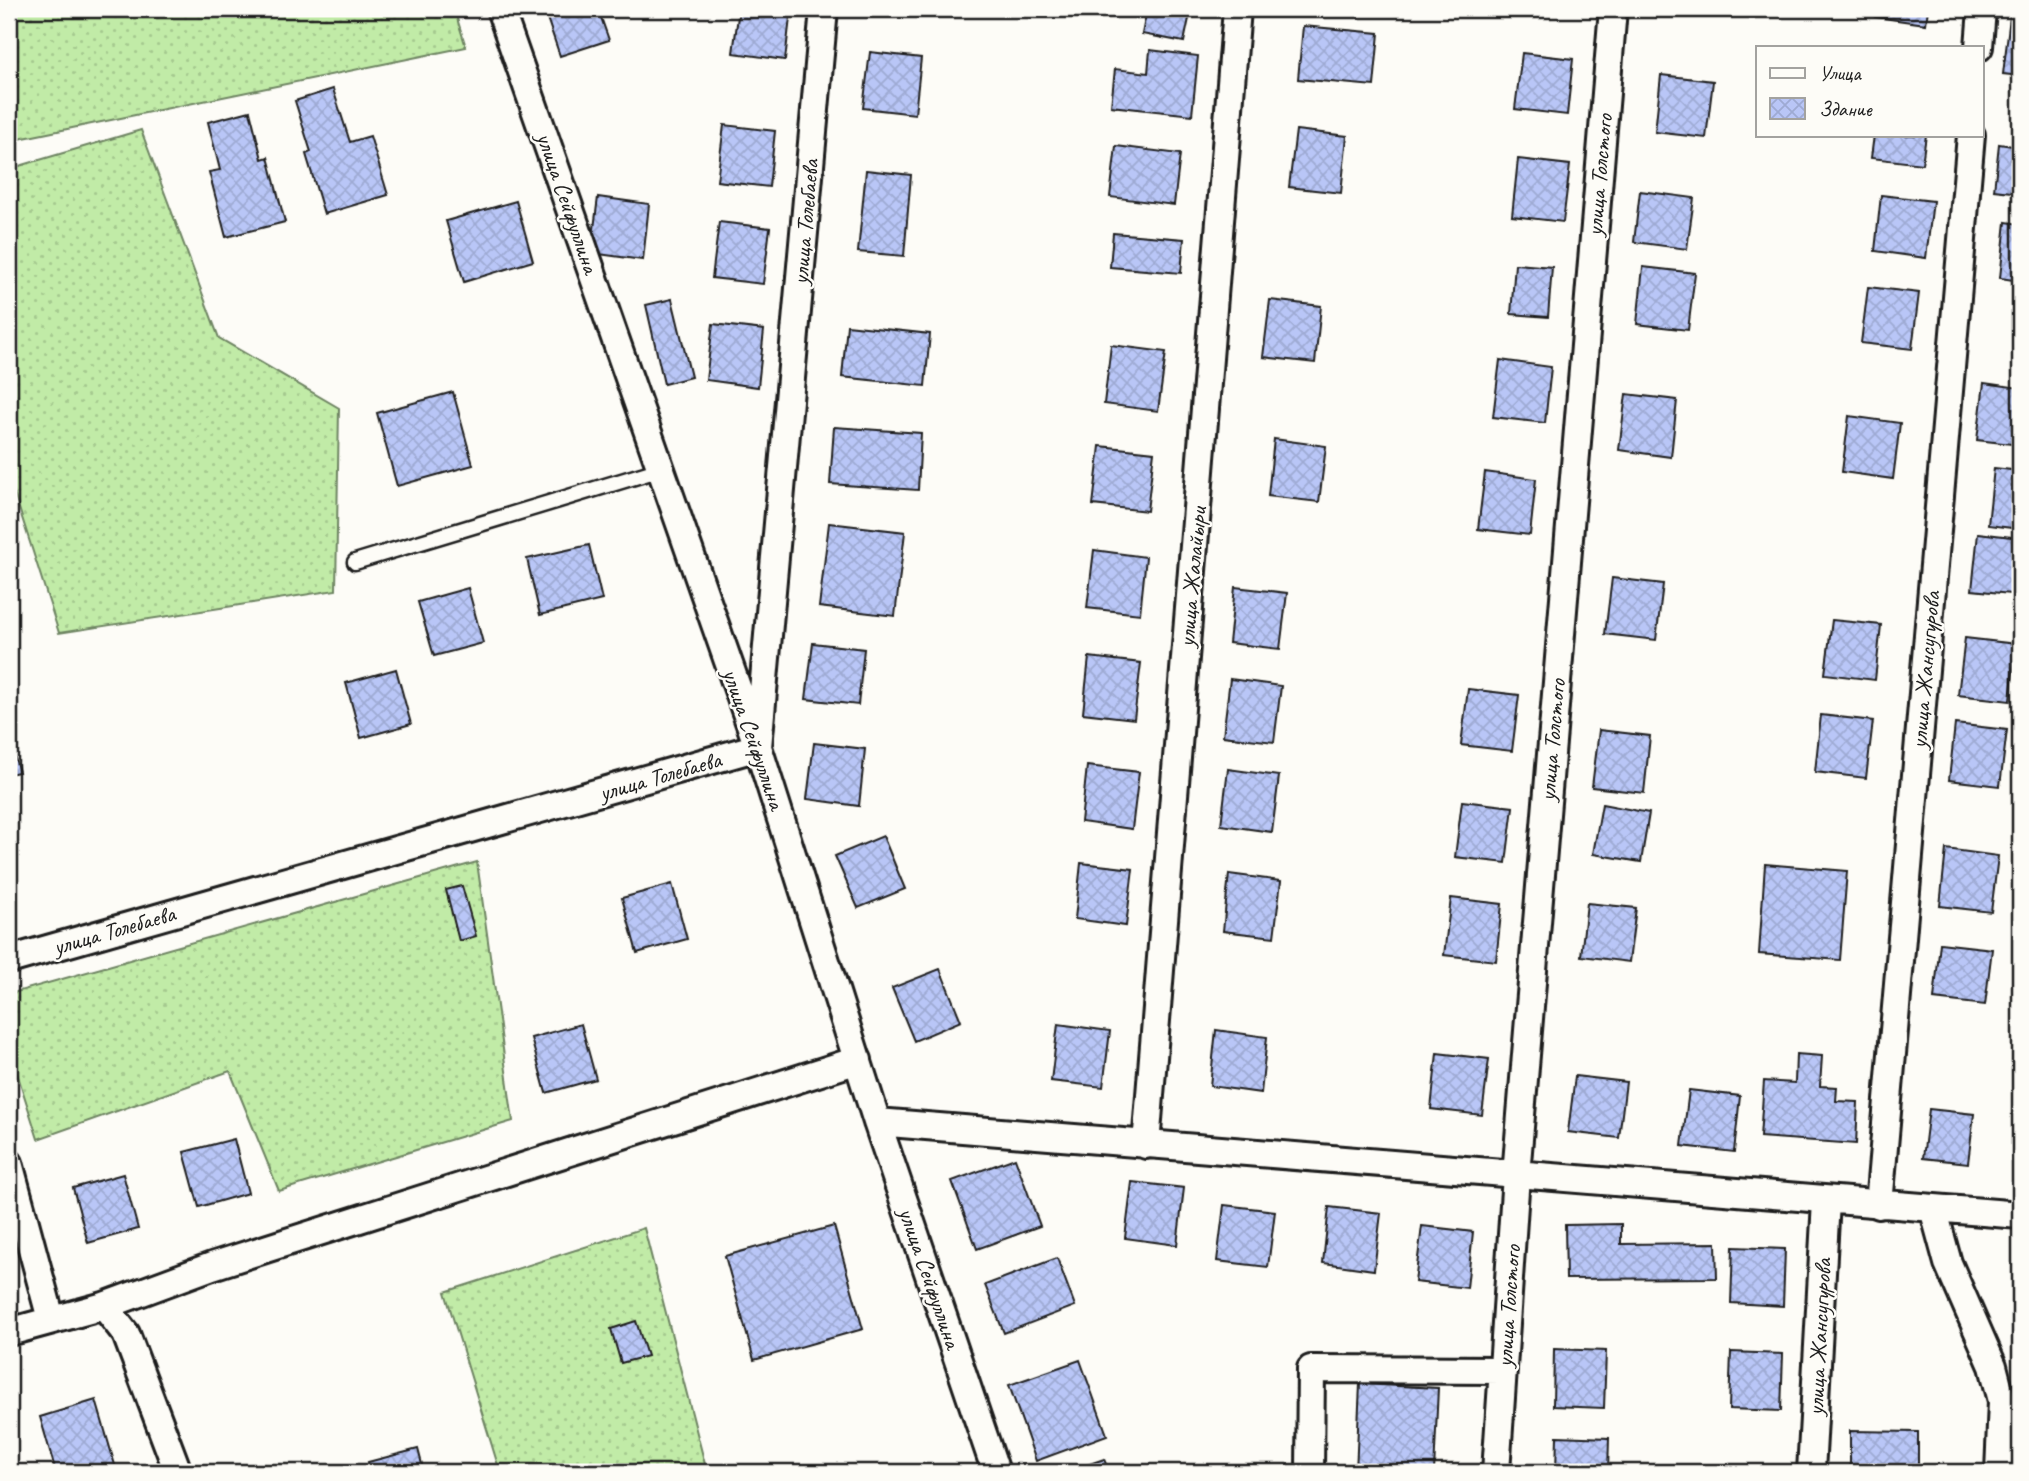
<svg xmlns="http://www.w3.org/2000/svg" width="2029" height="1481" font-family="Caveat,sans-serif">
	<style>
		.grass { fill: url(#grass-dots); stroke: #6e8462; stroke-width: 2 }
		.building { fill: url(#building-cross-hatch); stroke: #1c1c1c; stroke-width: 2 }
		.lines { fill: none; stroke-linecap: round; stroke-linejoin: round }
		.lane-casing { stroke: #1c1c1c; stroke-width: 19 }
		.street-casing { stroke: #1c1c1c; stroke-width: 32 }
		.lane { stroke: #fdfcf7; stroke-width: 14 }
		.street { stroke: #fdfcf7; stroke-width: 26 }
		.labels { text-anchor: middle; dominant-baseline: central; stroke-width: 5; stroke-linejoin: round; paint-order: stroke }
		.street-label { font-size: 24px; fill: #1c1c1c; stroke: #fdfcf7 }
	</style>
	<defs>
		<pattern id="grass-dots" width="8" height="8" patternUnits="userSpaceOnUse" patternTransform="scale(1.75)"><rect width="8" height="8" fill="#c1eba7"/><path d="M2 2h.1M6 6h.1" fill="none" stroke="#a5c98f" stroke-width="1.8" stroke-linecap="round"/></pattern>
		<pattern id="building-cross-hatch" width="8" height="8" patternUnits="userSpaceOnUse" patternTransform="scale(1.75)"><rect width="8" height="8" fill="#b9c6f7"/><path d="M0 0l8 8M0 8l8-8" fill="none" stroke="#9eaad3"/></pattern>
	</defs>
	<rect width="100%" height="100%" fill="#fdfcf7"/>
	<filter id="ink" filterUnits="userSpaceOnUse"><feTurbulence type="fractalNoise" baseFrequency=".0143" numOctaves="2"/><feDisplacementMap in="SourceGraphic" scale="14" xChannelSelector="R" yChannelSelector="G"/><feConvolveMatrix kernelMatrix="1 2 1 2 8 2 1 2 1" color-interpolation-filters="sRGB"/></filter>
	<g filter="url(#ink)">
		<path class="grass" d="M9,9H454L466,47L9,141Z
			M141,130L219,338L339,408L336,590L59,633L9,477V169Z
			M477,862L513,1121L279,1191L230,1071L38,1139L9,1048V994Z
			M644,1228L707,1472H500L445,1292Z"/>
		<path class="building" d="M544,9H598L609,40L560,56Z
			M739,9H791L785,60L733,53Z
			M1147,9H1191L1184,42L1142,34Z
			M1876,9H1928L1926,24L1875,17Z
			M2010,17L2020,19V76L2003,74Z
			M1303,26L1379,33L1374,86L1298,79Z
			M1150,50L1198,56L1192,115L1111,106L1115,69L1148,73Z
			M870,52L921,58L915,114L863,108Z
			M1522,53L1573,59L1567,115L1515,109Z
			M1661,75L1713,81L1706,138L1655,132Z
			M333,89L350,142L370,136L388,195L324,214L306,154L311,152L295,101Z
			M250,111L262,159L268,157L285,222L226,237L209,172L220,170L208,122Z
			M724,125L775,131L769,187L717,181Z
			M1296,130L1347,136L1341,193L1289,187Z
			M1874,135H1926L1922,164L1871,158Z
			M1999,144L2020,147V193L1994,190Z
			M1116,146L1180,154L1174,205L1110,197Z
			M1518,159L1570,165L1563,222L1512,216Z
			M866,170L911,175L904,256L858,252Z
			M1640,191L1694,198L1687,249L1634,242Z
			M1881,195L1933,201L1926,258L1875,251Z
			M598,197L649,204L643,260L591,253Z
			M516,201L533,261L464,282L446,221Z
			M719,222L770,228L763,284L712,278Z
			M2006,222L2020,224V281L2000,278Z
			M1113,233L1184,239L1181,273L1110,267Z
			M1515,264L1552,267L1548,317L1511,314Z
			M1643,267L1695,273L1688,330L1637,324Z
			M1868,287L1919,293L1912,349L1861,343Z
			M672,299L691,377L664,384L646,305Z
			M1270,300L1321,306L1315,363L1263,357Z
			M713,324L764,330L758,387L706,380Z
			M847,325L930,334L925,386L842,377Z
			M1111,345L1166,352L1158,411L1104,404Z
			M1500,360L1551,367L1545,423L1493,417Z
			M1984,383L2020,388V445L1977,440Z
			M453,392L473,465L397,486L377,413Z
			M1626,394L1677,400L1671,457L1619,450Z
			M1849,416L1900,423L1893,479L1842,472Z
			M834,427L921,433L918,490L830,484Z
			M1274,439L1326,446L1319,502L1268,496Z
			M1100,446L1154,452L1147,511L1093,505Z
			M1994,468L2020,471V529L1988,525Z
			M1485,472L1536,479L1530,535L1478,529Z
			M829,523L905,532L895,616L819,607Z
			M1978,533L2020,538V595L1972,590Z
			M589,545L602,600L540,615L527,559Z
			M1094,550L1146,557L1140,614L1087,608Z
			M1612,578L1663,584L1656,640L1605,634Z
			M1235,587L1287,593L1280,649L1229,643Z
			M468,588L483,643L434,656L418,602Z
			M1832,620L1881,625L1875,680L1825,674Z
			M1965,638L2016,644L2010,701L1958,695Z
			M813,643L864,649L858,705L806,699Z
			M1089,657L1141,663L1134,719L1083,713Z
			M396,669L411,724L361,738L346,683Z
			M1230,679L1281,686L1274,742L1223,736Z
			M1468,689L1519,695L1512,751L1461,745Z
			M1821,715L1873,721L1866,778L1815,772Z
			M1955,724L2007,730L2000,786L1949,780Z
			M1599,730L1650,736L1644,793L1592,787Z
			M9,737L19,772L9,774Z
			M814,743L865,749L859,806L807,799Z
			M1087,766L1139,772L1132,829L1081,822Z
			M1228,769L1279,776L1272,832L1221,825Z
			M1462,801L1513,807L1506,863L1455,857Z
			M1602,804L1649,813L1641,862L1593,854Z
			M883,836L905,889L858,908L835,856Z
			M1946,849L1998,856L1991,912L1940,906Z
			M1081,863L1133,869L1126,926L1075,919Z
			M1765,864L1847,871L1840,960L1759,954Z
			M1229,874L1281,881L1274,937L1223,931Z
			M672,884L687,939L637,953L622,898Z
			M462,886L476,936L459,941L446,890Z
			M1451,898L1502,904L1496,961L1444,955Z
			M1587,903L1636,908L1629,962L1581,956Z
			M1940,943L1992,949L1985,1005L1934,999Z
			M940,969L961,1021L914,1041L892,988Z
			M581,1024L596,1079L546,1093L531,1038Z
			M1058,1024L1110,1031L1103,1087L1051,1081Z
			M1216,1030L1267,1037L1261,1093L1210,1086Z
			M1437,1053L1489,1059L1482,1115L1431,1109Z
			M1796,1054L1822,1056L1820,1086L1837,1087L1836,1101L1858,1102L1856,1144L1760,1137L1764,1081L1795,1083Z
			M1575,1076L1626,1082L1619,1138L1568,1132Z
			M1689,1090L1740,1096L1734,1152L1682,1146Z
			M1929,1109L1974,1114L1968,1163L1923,1158Z
			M234,1139L248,1193L199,1207L184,1152Z
			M1015,1158L1040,1226L977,1249L952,1181Z
			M123,1174L138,1229L88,1243L73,1188Z
			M1132,1182L1184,1188L1177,1245L1125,1238Z
			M1224,1205L1275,1211L1268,1267L1217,1261Z
			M1329,1207L1381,1213L1374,1270L1323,1263Z
			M1621,1224V1244L1716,1243L1717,1278L1566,1279L1565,1225Z
			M834,1226L863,1329L754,1360L725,1256Z
			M1422,1226L1473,1232L1467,1288L1415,1282Z
			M1733,1247L1785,1249L1783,1306L1731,1303Z
			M1057,1258L1075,1306L1004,1333L985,1285Z
			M636,1321L647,1356L621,1363L611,1329Z
			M1554,1349L1606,1351L1604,1408L1553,1406Z
			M1731,1352L1783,1354L1781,1411L1729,1409Z
			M1080,1360L1107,1435L1036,1461L1009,1385Z
			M1360,1384L1438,1388L1434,1472H1356Z
			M96,1400L117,1472H56L40,1417Z
			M1850,1431L1918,1432V1472H1850Z
			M1557,1436L1609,1438L1608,1472H1556Z
			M418,1449L424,1472H370L368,1462Z
			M1104,1459L1109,1472H1066Z
			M1721,1469L1772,1471V1472H1721Z"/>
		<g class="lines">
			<defs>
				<path id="lane" d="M355,562L661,469"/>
				<path id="street" d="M500,9L758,747L877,1122L996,1472
					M1979,47L1982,9
					M9,960L758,747L824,9
					M877,1122L2020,1215
					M1146,1145L1237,9
					M9,1163L51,1319
					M1879,1205L1971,135
					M1933,1208L1948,1263L1993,1366L2002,1401L1999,1472
					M104,1306L212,1266L858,1060
					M9,1332L104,1306L126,1334L178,1472
					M1310,1472L1311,1369L1503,1370
					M1496,1472L1516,1175L1613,9
					M1811,1472L1826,1201"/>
			</defs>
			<use href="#lane" class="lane-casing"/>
			<use href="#street" class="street-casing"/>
			<use href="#lane" class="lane"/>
			<use href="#street" class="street"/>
		</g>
	</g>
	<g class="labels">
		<g class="street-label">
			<text transform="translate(1599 175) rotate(-85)">улица Толстого</text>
			<text transform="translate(568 203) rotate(71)">улица Сейфуллина</text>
			<text transform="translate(805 222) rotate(-85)">улица Толебаева</text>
			<text transform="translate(1192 577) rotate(-85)">улица Жалайыри</text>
			<text transform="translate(1925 670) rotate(-85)">улица Жансугурова</text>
			<text transform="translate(754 739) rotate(71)">улица Сейфуллина</text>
			<text transform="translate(1552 740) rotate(-85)">улица Толстого</text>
			<text transform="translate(660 776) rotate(-16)">улица Толебаева</text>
			<text transform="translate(114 930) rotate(-16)">улица Толебаева</text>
			<text transform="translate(930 1278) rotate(71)">улица Сейфуллина</text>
			<text transform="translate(1508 1306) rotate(-86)">улица Толстого</text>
			<text transform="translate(1819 1337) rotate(-87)">улица Жансугурова</text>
		</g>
	</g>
	<rect width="2029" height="1481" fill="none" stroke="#fdfcf7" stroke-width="35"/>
	<rect x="18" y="18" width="1994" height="1446" fill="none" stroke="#1c1c1c" stroke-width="2.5" filter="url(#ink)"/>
	<rect x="1756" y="46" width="228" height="91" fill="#fdfcf7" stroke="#a3a29f" stroke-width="2"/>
	<rect x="1770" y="68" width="35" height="10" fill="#fdfcf7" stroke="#a3a29f" stroke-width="2"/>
	<text x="1819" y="80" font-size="21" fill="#1c1c1c">Улица</text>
	<rect x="1770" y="98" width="35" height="21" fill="url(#building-cross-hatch)" stroke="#a3a29f" stroke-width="2"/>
	<text x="1819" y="116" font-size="21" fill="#1c1c1c">Здание</text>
</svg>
